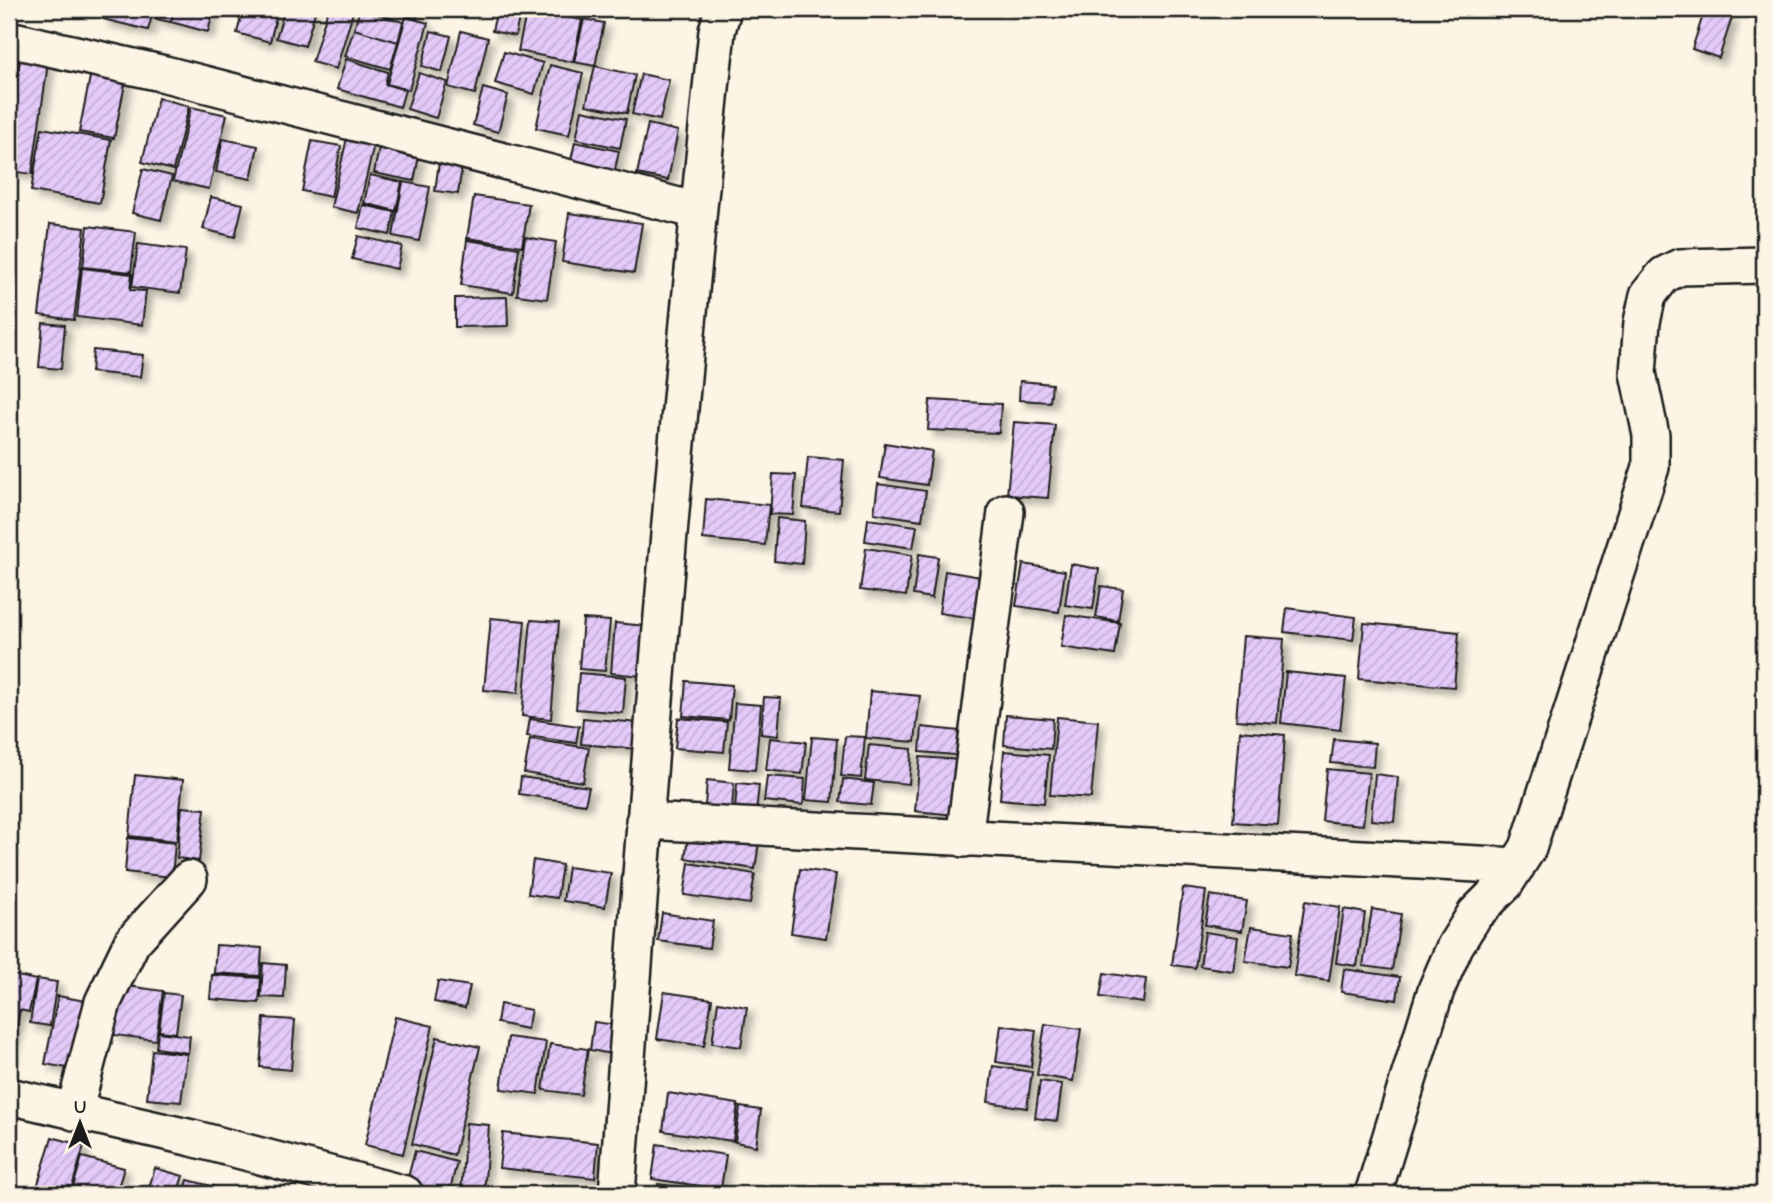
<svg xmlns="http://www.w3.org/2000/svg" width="1773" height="1203" font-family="'Comic Neue',sans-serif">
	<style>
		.building { fill: url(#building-hatch); stroke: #1c1c1c; stroke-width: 2; filter: url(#shadow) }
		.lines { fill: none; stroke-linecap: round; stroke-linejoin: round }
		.street-casing { stroke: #1c1c1c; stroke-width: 40 }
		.street { stroke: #fcf5e5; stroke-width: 35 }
	</style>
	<defs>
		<pattern id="building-hatch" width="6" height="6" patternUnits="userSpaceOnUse" patternTransform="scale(1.75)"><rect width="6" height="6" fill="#e4caf9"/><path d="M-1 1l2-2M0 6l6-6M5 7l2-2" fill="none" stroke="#c3add5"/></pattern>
		<filter id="shadow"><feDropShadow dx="6" dy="6" stdDeviation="3.5" flood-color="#0004"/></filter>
	</defs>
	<rect width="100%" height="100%" fill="#fcf5e5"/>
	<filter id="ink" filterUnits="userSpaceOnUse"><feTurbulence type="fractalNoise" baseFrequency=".0143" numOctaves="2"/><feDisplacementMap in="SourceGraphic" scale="14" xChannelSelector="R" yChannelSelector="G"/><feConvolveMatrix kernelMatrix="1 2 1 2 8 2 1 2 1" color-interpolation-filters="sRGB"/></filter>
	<g filter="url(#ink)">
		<path class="building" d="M106,9H154L148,30L103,19Z
			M158,9H174L171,22L156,19Z
			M174,9H214L208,32L171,22Z
			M243,9H278L270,42L237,33Z
			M285,9H316L305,46L276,38Z
			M328,9H354L336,69L312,62Z
			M360,9L403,22L398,42L354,29Z
			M393,9H420L417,18L392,11Z
			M497,9H521L515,36L492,31Z
			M527,9L582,20L573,62L518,51Z
			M1705,9L1732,17L1719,58L1692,49Z
			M406,17L428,23L409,90L387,84Z
			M584,19L604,23L595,66L574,62Z
			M354,29L398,42L390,69L345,56Z
			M431,31L451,36L442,72L422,66Z
			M461,31L488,38L475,94L448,87Z
			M504,52L543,63L534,94L495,83Z
			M9,57L18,58L14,91H9Z
			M20,59L48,63L32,174L10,171L14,141H9V137Z
			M346,59L388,72L385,84L405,90L400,107L337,89Z
			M550,65L583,73L569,135L536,128Z
			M595,66L635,75L627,113L586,105Z
			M91,72L126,79L114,138L79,132Z
			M419,73L447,82L436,118L407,109Z
			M641,74L669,80L660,120L632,114Z
			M483,88L508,95L498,132L473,125Z
			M9,93H13L9,126Z
			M158,98L189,106L173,170L142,162Z
			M191,107L227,115L209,189L173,181Z
			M582,110L626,119L620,148L576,139Z
			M648,124L678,131L668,180L637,174Z
			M42,128L111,140L100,203L31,191Z
			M347,138L374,144L358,213L331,207Z
			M223,139L258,146L251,179L216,172Z
			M312,141L341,146L331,197L302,191Z
			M575,142L619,151L614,174L570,165Z
			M379,148L419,156L414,181L374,173Z
			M441,148L464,152L458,194L435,191Z
			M143,169L172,176L161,220L132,213Z
			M370,175L402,182L396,211L364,203Z
			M403,182L430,187L419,241L393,236Z
			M474,196L529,204L522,246L467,238Z
			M211,197L243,204L235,237L203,229Z
			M363,205L395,212L390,235L358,228Z
			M569,213L642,223L634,273L562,262Z
			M50,224L85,228L74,320L39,315Z
			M88,226L136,232L131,272L83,267Z
			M358,236L402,246L397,269L352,259Z
			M525,237L556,242L547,299L517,295Z
			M467,240L519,248L513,293L461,285Z
			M138,244L186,250L180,293L132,287Z
			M82,268L132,274L130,290L146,291L142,325L77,317Z
			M507,297L508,326L455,327V298Z
			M43,323L65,325L61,369L39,367Z
			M93,350L143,355L140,377L91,372Z
			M1020,381L1052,384L1050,402L1019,400Z
			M930,400L1001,404L999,433L928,430Z
			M1014,422L1055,425L1048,498L1007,495Z
			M885,443L932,451L927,485L880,478Z
			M808,457L844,460L839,511L803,508Z
			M773,474L796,475L793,515L770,514Z
			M878,484L926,491L922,520L874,513Z
			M706,499L769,505L765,545L703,539Z
			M777,518L805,521L802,564L774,561Z
			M868,519L917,526L913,548L865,541Z
			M866,548L912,555L906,596L860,590Z
			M919,554L938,557L932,598L913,595Z
			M1023,564L1065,571L1059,612L1016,606Z
			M1071,564L1099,569L1093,609L1065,605Z
			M945,571L987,578L981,619L939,613Z
			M1101,586L1123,589L1118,621L1096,617Z
			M1287,608L1356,617L1353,640L1284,632Z
			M1066,615L1120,623L1115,655L1061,647Z
			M491,618L525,621L518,693L484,690Z
			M583,619L610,621L605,671L579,669Z
			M531,620L559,622L551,719L522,716Z
			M615,623L646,626L642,676L611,673Z
			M1364,623L1459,632L1454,687L1359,679Z
			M1243,636L1284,639L1277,723L1236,720Z
			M1286,672L1346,678L1340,730L1281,723Z
			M579,673L626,677L623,713L576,709Z
			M686,681L732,685L729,720L683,716Z
			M870,691L920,696L915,742L866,738Z
			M764,697L781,698L778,736L761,734Z
			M735,703L761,705L755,770L729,768Z
			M1006,715L1053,719L1051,749L1004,745Z
			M1057,717L1098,721L1091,798L1050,795Z
			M583,718L639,723L637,749L581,744Z
			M678,718L727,722L724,752L675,748Z
			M530,719L579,726L576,743L527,736Z
			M922,727L968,732L966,756L920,752Z
			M1240,731L1285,735L1278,825L1233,822Z
			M845,736L865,737L861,778L841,776Z
			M812,737L837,739L832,802L806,800Z
			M770,738L806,742L802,774L766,770Z
			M530,739L589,748L583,782L524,773Z
			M1334,739L1375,743L1373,767L1331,763Z
			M869,745L912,749L909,784L865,780Z
			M1004,751L1049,755L1044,803L1000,799Z
			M920,757L960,760L955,815L915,811Z
			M1327,769L1369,773L1363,825L1322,821Z
			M1375,774L1398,777L1394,822L1371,820Z
			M135,775L183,780L177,841L129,836Z
			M767,776L805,779L803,805L764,801Z
			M521,777L589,787L585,804L519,794Z
			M843,779L874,783L871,805L840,802Z
			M707,780L734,783L732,808L705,806Z
			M737,783L759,785L756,812L735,810Z
			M182,807L205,809L199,861L177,858Z
			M689,832L759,842L755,869L685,858Z
			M128,838L175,843L172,877L125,872Z
			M533,860L562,865L557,898L528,894Z
			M689,863L755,874L750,904L684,895Z
			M568,867L611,873L605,907L563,901Z
			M800,869L836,874L826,938L791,933Z
			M1183,888L1206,891L1195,968L1172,965Z
			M1210,895L1247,901L1242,931L1205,925Z
			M1305,901L1340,907L1329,981L1294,976Z
			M1344,909L1365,913L1357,966L1336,963Z
			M1372,909L1401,914L1392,970L1363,966Z
			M662,913L713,921L709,948L658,941Z
			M1251,927L1293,933L1288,967L1245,961Z
			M1205,932L1238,937L1233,971L1200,966Z
			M216,945L262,948L260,976L214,973Z
			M263,963L286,965L284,998L261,997Z
			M1344,969L1400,977L1397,1000L1341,992Z
			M1104,973L1146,979L1143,1003L1100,997Z
			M9,974L36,980L29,1012L20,1010L10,1059Z
			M212,975L261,978L259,1003L210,999Z
			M37,979L57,982L50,1026L30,1023Z
			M438,981L470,986L465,1008L434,1002Z
			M121,985L163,991L156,1040L114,1035Z
			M664,992L712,999L704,1046L657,1039Z
			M164,993L181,995L176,1033L159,1031Z
			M58,996L91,1002L78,1070L45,1064Z
			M718,1002L747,1007L741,1047L712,1043Z
			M500,1004L531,1010L527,1029L497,1023Z
			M395,1017L433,1026L403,1154L365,1145Z
			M264,1018L295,1020L291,1070L260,1067Z
			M594,1022L616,1025L612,1054L590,1050Z
			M1045,1024L1081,1029L1073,1081L1037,1075Z
			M1001,1025L1036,1030L1031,1067L996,1062Z
			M158,1032L190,1036L188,1053L156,1048Z
			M437,1037L480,1047L454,1155L412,1144Z
			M508,1037L546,1042L538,1094L501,1089Z
			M550,1044L588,1049L581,1095L543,1090Z
			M152,1050L187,1054L181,1102L147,1099Z
			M993,1066L1032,1072L1027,1108L988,1102Z
			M1040,1081L1062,1084L1057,1121L1035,1118Z
			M668,1093L738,1104L733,1141L663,1131Z
			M740,1107L761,1110L756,1146L735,1142Z
			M466,1123L489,1125L484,1194H461Z
			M503,1133L598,1143L595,1178L499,1168Z
			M52,1137L84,1146L70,1194H35Z
			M657,1144L726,1155L721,1189L652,1179Z
			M415,1151L457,1162L449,1194L406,1185Z
			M82,1157L124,1168L116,1194H71Z
			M155,1168L183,1176L177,1194H147Z
			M188,1180L223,1189L222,1194H184Z
			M658,1184L709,1192L708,1194H657Z
			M9,1185L34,1193V1194H9Z
			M552,1185L595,1190V1194H551Z"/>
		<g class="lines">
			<defs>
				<path id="street" d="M9,39L165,74L698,211
					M644,821L1517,866
					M964,839L1006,512
					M9,1096L192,1138L405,1194
					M74,1112L103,1002L132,942L189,879
					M617,1194C645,806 676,418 717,31L723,9
					M1373,1194L1436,990L1455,946L1475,914L1505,884L1528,848L1651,467V435L1638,373L1642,322L1648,295L1664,275L1680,267L1764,265"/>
			</defs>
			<use href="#street" class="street-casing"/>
			<use href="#street" class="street"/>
		</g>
	</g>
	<rect width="1773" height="1203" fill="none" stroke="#fcf5e5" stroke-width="35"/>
	<rect x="18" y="18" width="1738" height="1168" fill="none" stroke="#1c1c1c" stroke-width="2.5" filter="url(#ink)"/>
	<g transform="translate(80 1123)" stroke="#fcf5e5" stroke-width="5" paint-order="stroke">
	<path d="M0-5L12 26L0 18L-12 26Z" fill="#1c1c1c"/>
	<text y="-10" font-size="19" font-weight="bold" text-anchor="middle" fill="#1c1c1c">U</text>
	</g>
</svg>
